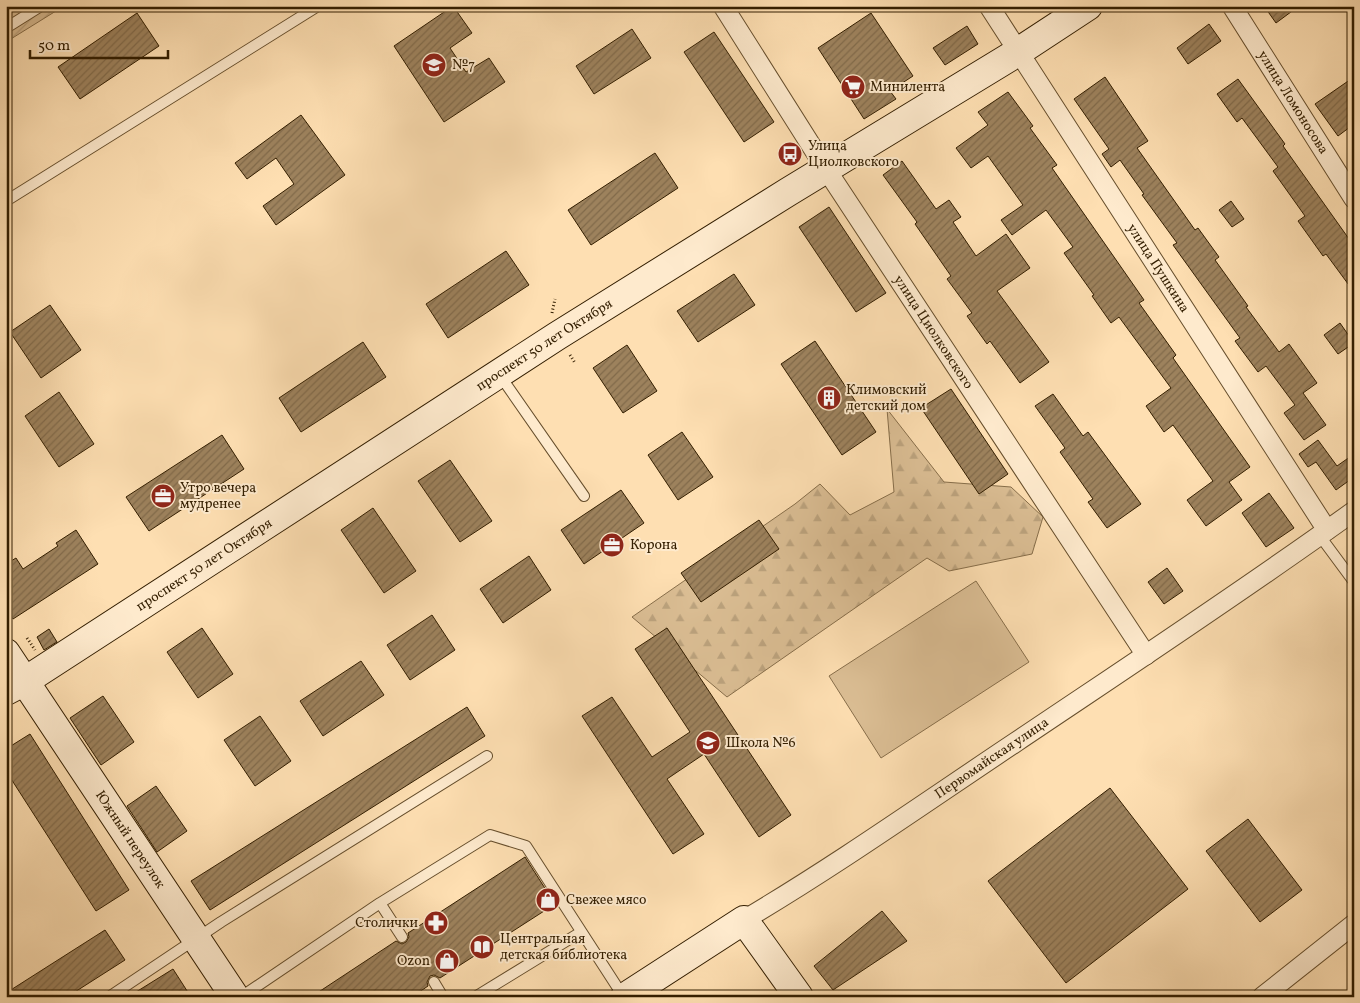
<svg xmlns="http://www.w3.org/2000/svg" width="1360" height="1003" font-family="Vollkorn,serif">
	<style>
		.green { fill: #dbbe94; stroke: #876e4a }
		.forest { fill: url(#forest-firs); stroke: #876e4a }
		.garden { fill: url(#garden-furrows); stroke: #876e4a }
		.building { fill: url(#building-hatch); stroke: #331e00 }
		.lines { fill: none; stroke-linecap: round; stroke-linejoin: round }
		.lane-casing { stroke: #664e2c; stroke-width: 12 }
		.street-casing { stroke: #664e2c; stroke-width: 21 }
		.secondary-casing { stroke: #331e00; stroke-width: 30 }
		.path { stroke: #331e00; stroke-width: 3; stroke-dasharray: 1 2.5; stroke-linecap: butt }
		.lane { stroke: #feeacd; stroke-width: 10 }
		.street { stroke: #feeacd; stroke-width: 19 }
		.secondary { stroke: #feeacd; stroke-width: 28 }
		.labels { text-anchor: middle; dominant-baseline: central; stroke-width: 4; stroke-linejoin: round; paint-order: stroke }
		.poi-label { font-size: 14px; fill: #331e00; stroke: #feeacd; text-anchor: start }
		.street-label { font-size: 14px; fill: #331e00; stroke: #feeacd }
	</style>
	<defs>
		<pattern id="forest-firs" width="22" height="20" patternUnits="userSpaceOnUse" patternTransform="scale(1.25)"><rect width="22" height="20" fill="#dbbe94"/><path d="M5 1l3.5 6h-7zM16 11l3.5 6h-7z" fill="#bca37e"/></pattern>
		<pattern id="garden-furrows" width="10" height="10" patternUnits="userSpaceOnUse" patternTransform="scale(1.25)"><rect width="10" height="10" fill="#dbbe94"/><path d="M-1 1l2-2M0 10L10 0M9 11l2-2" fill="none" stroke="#bca37e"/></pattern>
		<pattern id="building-hatch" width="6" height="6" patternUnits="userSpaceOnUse" patternTransform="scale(1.25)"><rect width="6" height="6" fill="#9d825d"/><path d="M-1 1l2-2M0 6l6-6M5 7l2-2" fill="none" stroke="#816a4a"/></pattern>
	</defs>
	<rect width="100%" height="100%" fill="#fedfb2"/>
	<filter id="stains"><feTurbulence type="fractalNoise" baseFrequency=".004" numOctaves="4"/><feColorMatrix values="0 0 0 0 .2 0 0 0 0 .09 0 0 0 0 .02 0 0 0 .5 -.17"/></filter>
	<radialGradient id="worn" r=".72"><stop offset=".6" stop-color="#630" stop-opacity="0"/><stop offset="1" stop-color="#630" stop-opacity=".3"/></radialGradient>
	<path class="green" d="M976,581L1029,662L881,758L829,676Z"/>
	<path class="forest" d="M887,409L944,482L1011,487L1043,517L1032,554L949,571L927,558L727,697L632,617L795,504L820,484L850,515L894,492Z"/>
	<path class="garden" d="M6,6H64L6,42Z"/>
	<path class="building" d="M453,6L472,33L450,48L466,72L489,58L505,82L444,122L394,46Z
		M1264,6H1299L1276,23Z
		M137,13L159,46L80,99L58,67Z
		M871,13L913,76L890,91L896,99L864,119L818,48Z
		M1209,24L1221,41L1188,64L1177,48Z
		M967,26L978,44L945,65L933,48Z
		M632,29L651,58L594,94L576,66Z
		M714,32L774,122L744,142L684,52Z
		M1105,77L1148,141L1137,148L1195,230L1198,228L1219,257L1215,260L1248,306L1246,307L1279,352L1289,344L1317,383L1303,393L1326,425L1304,440L1284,413L1295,405L1266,366L1258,372L1235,341L1240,338L1173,245L1177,243L1142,195L1144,194L1120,160L1111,167L1102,154L1109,149L1074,99Z
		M1354,77V124L1338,136L1315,104Z
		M1238,79L1285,144L1283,146L1354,246V292L1326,254L1323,256L1298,221L1305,216L1273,171L1278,167L1242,118L1237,122L1217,94Z
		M1008,92L1033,126L1030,128L1057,165L1052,168L1144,300L1139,303L1176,355L1173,358L1250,467L1229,482L1242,500L1206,526L1187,500L1213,481L1173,425L1164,432L1146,406L1171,388L1119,317L1111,323L1092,296L1094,295L1064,253L1073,247L1046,210L1012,235L1001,220L1023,205L988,156L971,168L956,148L988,125L978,112Z
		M301,115L345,175L276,225L263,206L294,184L276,158L247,179L235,163Z
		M655,153L678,188L591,245L568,210Z
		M902,161L936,209L949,200L961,217L953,222L976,256L1006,234L1030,268L997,291L1049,362L1020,383L990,341L987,344L967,316L972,313L947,279L951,276L915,224L917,222L883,175Z
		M1231,201L1244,219L1232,227L1219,210Z
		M829,207L886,293L856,312L799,227Z
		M506,251L529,285L448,338L426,304Z
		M734,274L755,305L698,342L677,311Z
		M50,305L81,350L41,378L10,332Z
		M1340,323L1354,343L1338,354L1324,335Z
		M815,341L876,432L842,455L781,364Z
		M363,342L386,377L301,432L279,398Z
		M627,345L657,391L623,413L593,368Z
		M951,389L1008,474L979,494L921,408Z
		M59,392L94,444L59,467L25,416Z
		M1053,394L1083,436L1088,432L1141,504L1107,528L1088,502L1093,499L1060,452L1065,448L1035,406Z
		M682,432L713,477L678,500L648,455Z
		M222,435L244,469L149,531L126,497Z
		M1318,440L1337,466L1354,454V477L1336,490L1316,462L1308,467L1299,454Z
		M450,460L492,521L460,542L418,481Z
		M621,490L644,523L584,564L561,530Z
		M1269,493L1294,528L1266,547L1242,513Z
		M373,508L416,571L384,593L341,530Z
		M759,520L779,549L701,602L681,573Z
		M76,530L98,564L13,619L6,610V564L16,558L23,569L58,546L56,543Z
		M529,556L551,590L503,623L480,589Z
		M1167,568L1183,591L1164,604L1148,582Z
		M432,615L455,650L410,680L387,645Z
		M202,628L233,674L198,698L167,652Z
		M667,628L791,815L759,837L704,754L667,779L704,834L673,854L582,716L612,697L652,757L690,732L635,649Z
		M49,629L57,642L44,650L37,637Z
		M361,661L384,695L323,736L300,701Z
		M103,696L134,742L101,765L70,718Z
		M467,707L485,736L210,910L191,881Z
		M260,716L291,761L255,786L224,740Z
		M30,734L129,890L96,911L6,771V749Z
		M156,786L187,831L157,852L127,806Z
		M1110,788L1188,889L1066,983L988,881Z
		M1248,819L1302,890L1260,922L1206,851Z
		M525,857L555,904L440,978L434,975L430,976L427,982L428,986L412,997H311L396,941L402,944L406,942L409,937L408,933Z
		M882,911L907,941L833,990L814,966Z
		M105,930L125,960L67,997H6V993Z
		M173,969L191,997H128Z"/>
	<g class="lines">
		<defs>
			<path id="lane" d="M6,28L41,6
				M6,201L318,6
				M499,374L584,496
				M1320,536L1354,582
				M380,903L402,937
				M434,982L443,997
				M109,997L221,922L487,756
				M241,997L380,903L490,835L526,846L623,996
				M475,997L581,932"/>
			<g id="street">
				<path id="s1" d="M723,6L826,169L1146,655"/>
				<path id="s2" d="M989,6L1327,530"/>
				<path id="s3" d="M1232,6L1354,199"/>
				<path id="s4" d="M744,920C837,865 926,802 1016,742C1129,666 1243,591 1354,511"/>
				<path d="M1262,997L1354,924"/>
			</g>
			<g id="secondary">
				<path id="s5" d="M6,653L235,997"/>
				<path id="s6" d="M6,691L25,681L557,336L788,192L1018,52L1088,6"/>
				<path d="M625,997L744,920L799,997"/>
			</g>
		</defs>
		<use href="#lane" class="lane-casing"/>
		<use href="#street" class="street-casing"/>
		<use href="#secondary" class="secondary-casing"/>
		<path class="path" d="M552,313L555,299
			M570,355L575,363
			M27,638L35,650"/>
		<use href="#lane" class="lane"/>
		<use href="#street" class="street"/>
		<use href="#secondary" class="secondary"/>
	</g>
	<defs>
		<symbol id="school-disc" viewBox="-11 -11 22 22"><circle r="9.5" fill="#8f2418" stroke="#feeacd"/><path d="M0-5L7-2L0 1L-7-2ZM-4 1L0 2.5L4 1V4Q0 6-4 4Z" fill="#fff"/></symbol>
		<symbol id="supermarket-disc" viewBox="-11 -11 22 22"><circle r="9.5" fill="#8f2418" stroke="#feeacd"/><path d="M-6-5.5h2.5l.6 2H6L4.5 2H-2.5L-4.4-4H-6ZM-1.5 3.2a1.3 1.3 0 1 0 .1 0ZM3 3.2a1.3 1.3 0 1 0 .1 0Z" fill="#fff"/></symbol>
		<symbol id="bus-disc" viewBox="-11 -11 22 22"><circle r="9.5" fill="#8f2418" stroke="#feeacd"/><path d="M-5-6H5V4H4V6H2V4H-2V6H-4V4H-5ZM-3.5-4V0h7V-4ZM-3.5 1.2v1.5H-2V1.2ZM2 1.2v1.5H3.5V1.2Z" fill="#fff"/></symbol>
		<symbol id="building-disc" viewBox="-11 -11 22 22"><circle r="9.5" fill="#8f2418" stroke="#feeacd"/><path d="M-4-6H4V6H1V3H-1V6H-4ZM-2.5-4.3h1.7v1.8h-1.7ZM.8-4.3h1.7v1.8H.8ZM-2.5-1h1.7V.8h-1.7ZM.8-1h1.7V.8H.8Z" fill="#fff"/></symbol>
		<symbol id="office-disc" viewBox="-11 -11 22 22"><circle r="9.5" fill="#8f2418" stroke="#feeacd"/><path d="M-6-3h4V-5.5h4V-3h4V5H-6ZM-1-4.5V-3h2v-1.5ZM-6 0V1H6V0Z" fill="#fff"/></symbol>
		<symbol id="shop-disc" viewBox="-11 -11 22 22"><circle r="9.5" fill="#8f2418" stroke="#feeacd"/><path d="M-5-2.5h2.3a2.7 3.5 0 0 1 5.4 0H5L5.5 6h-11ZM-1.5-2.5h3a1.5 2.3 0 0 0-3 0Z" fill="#fff"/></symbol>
		<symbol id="pharmacy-disc" viewBox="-11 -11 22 22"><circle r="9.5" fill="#8f2418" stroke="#feeacd"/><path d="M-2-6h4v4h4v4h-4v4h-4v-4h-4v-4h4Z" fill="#fff"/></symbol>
		<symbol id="library-disc" viewBox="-11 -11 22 22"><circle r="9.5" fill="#8f2418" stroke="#feeacd"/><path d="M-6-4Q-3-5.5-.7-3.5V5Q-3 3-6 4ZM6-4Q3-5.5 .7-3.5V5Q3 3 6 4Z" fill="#fff"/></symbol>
	</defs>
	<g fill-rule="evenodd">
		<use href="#school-disc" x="420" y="51" width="28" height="28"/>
		<use href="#supermarket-disc" x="839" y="73" width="28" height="28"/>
		<use href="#bus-disc" x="776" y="140" width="28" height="28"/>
		<use href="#building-disc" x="815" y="384" width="28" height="28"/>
		<use href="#office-disc" x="149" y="482" width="28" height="28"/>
		<use href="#office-disc" x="598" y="531" width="28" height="28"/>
		<use href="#school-disc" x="694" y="729" width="28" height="28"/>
		<use href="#shop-disc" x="534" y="886" width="28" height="28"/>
		<use href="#pharmacy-disc" x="422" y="909" width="28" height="28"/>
		<use href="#library-disc" x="468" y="933" width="28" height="28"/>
		<use href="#shop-disc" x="433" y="947" width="28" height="28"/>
	</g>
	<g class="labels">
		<g class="poi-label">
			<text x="452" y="65">№7</text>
			<text x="870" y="87">Минилента</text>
			<text x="808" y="146">Улица<tspan x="808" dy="16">Циолковского</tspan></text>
			<text x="846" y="390">Климовский<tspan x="846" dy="16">детский дом</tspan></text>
			<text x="180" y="488">Утро вечера<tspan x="180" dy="16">мудренее</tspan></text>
			<text x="630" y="545">Корона</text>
			<text x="726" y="743">Школа №6</text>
			<text x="566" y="900">Свежее мясо</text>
			<text x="418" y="923" text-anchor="end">Столички</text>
			<text x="500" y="939">Центральная<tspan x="500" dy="16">детская библиотека</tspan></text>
			<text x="430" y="961" text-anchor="end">Ozon</text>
		</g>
		<g class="street-label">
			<text stroke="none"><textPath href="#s3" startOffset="114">улица Ломоносова</textPath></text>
			<text stroke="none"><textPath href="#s2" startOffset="312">улица Пушкина</textPath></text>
			<text stroke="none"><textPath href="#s1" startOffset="388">улица Циолковского</textPath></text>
			<text stroke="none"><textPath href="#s6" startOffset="640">проспект 50 лет Октября</textPath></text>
			<text stroke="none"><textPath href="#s6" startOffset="235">проспект 50 лет Октября</textPath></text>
			<text stroke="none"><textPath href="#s4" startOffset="296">Первомайская улица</textPath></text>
			<text stroke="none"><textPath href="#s5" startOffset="224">Южный переулок</textPath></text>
		</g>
	</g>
	<rect width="1360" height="1003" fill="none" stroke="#fedfb2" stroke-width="25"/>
	<rect x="8" y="8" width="1345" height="988" fill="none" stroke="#331e00" stroke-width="2.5"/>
	<rect x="12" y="12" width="1335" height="978" fill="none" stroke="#331e00"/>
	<path d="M30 50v8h138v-8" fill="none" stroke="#331e00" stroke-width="2.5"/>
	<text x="38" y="50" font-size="15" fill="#331e00" stroke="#feeacd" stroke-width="4" paint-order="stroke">50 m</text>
	<rect width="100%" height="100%" filter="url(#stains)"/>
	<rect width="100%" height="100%" fill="url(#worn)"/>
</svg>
